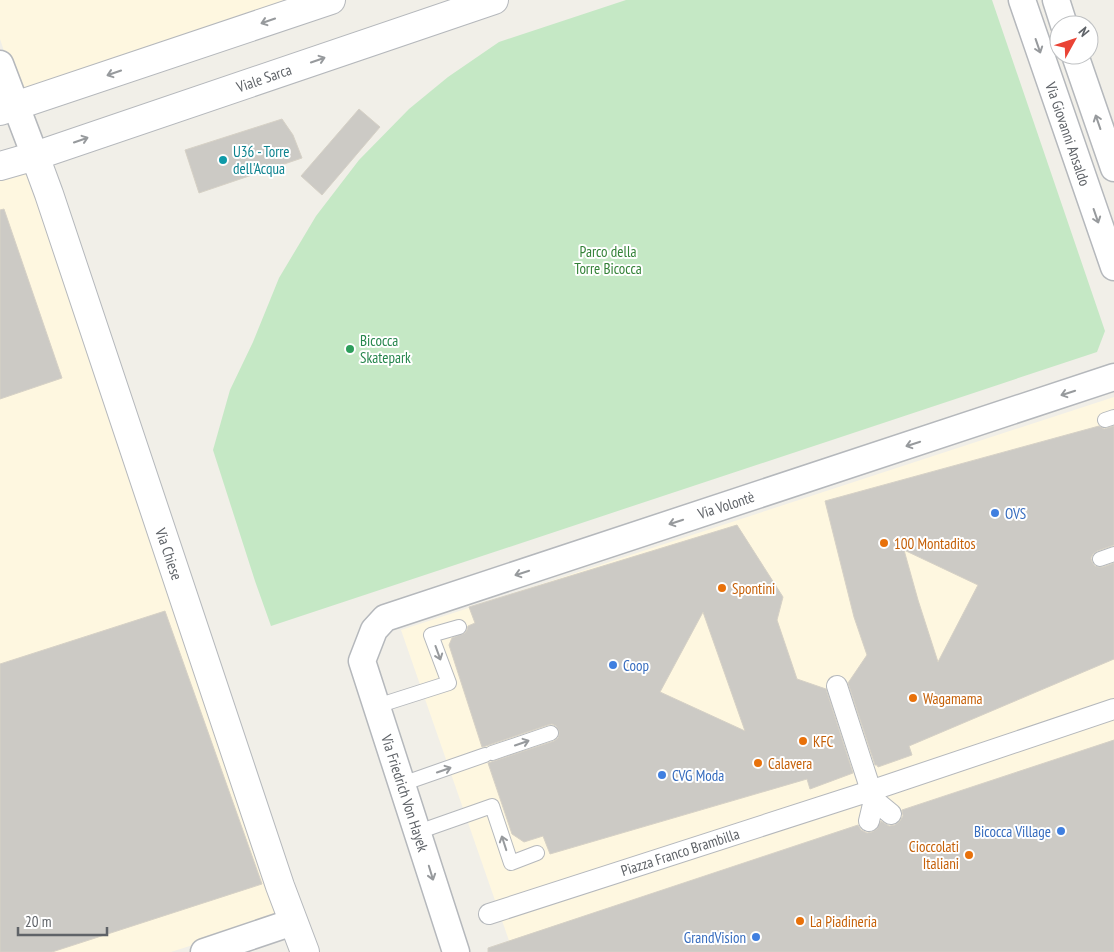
<svg xmlns="http://www.w3.org/2000/svg" width="1114" height="952" font-family="'PT Sans Narrow',sans-serif">
	<style>
		.commercial { fill: #fef7e0 }
		.green { fill: #c5e8c5 }
		.building { fill: #cccac5; stroke: #d6d1c6; fill-rule: evenodd }
		.lines { fill: none; stroke-linecap: round; stroke-linejoin: round }
		.service-casing { stroke: #b5b8bc; stroke-width: 16 }
		.pedestrian-casing { stroke: #b5b8bc; stroke-width: 22 }
		.minor-casing { stroke: #b5b8bc; stroke-width: 29 }
		.tertiary-casing { stroke: #b5b8bc; stroke-width: 30 }
		.service { stroke: #fff; stroke-width: 14 }
		.pedestrian { stroke: #fff; stroke-width: 20 }
		.minor { stroke: #fff; stroke-width: 26 }
		.tertiary { stroke: #fff; stroke-width: 28 }
		.oneway { stroke: #979a9d }
		.culture-dot { fill: #0f9aa8; stroke: #fff; stroke-width: 2 }
		.leisure-dot { fill: #2e9e5b; stroke: #fff; stroke-width: 2 }
		.shop-dot { fill: #3f7fe0; stroke: #fff; stroke-width: 2 }
		.food-dot { fill: #e8710a; stroke: #fff; stroke-width: 2 }
		.labels { text-anchor: middle; dominant-baseline: central; stroke-width: 4; stroke-linejoin: round; paint-order: stroke }
		.street-label { font-size: 15px; fill: #5f6368; stroke: #fff }
		.culture-label { font-size: 15px; fill: #0d838f; stroke: #fff; text-anchor: start }
		.park-label { font-size: 15px; fill: #348238; stroke: #fff }
		.leisure-label { font-size: 15px; fill: #27864d; stroke: #fff; text-anchor: start }
		.shop-label { font-size: 15px; fill: #366cbe; stroke: #fff; text-anchor: start }
		.food-label { font-size: 15px; fill: #c56008; stroke: #fff; text-anchor: start }
	</style>
	<rect width="100%" height="100%" fill="#f1efe8"/>
	<path class="commercial" d="M0,0H312L19,96L0,39Z
		M31,166L280,917L171,952H0V176Z
		M1114,397V952H513L401,630Z"/>
	<path class="green" d="M626,0H992L1105,331L1097,352L271,626L255,581L213,450L230,390L253,342L279,278L316,216L359,160L409,109L448,77L499,42Z"/>
	<path class="building" d="M359,109L380,127L322,195L301,176Z
		M282,119L293,135L302,158L199,193L185,150Z
		M4,209L62,378L0,399V210Z
		M1099,426L1104,429L1114,426V545L1097,551L1093,554L1091,558L1092,562L1095,566L1098,567H1103L1114,563V659L909,746L912,755L878,767L877,765H875L848,683L867,655L854,617L825,501ZM904,550L978,585L938,662L918,600Z
		M737,525L783,597L777,620L797,679L826,689L853,773L810,789L807,779L550,854L543,836L524,842L512,834L488,763L554,741L558,738L559,735V731L556,726L552,724L548,725L486,746L482,747L449,645L452,638L465,633L467,630L468,626L475,623L469,607ZM703,612L745,731L660,692Z
		M165,611L262,884L52,952H0V664Z
		M1114,740V952H488V948L858,825L861,830L867,833L872,832L877,829L881,821L889,826L895,825L900,821L903,816L902,810Z"/>
	<g class="lines">
		<defs>
			<path id="service" d="M1105,420L1114,417
				M1100,559L1114,554
				M377,706L449,683L431,635L459,627
				M492,753L551,733
				M402,784L485,755
				M418,832L492,806L511,863L537,853"/>
			<path id="pedestrian" d="M837,686L874,800L891,814
				M869,821L874,800
				M489,914L870,791L1114,709"/>
			<path id="minor" d="M1022,0L1114,267
				M1056,0L1064,25
				M1075,55L1114,168
				M0,64L35,156
				M204,952L293,922
				M456,952L362,661L374,630L385,618L1114,377"/>
			<path id="tertiary" d="M0,111L331,0
				M35,156L49,194L280,886L305,952
				M0,166L35,156L494,0"/>
		</defs>
		<use href="#service" class="service-casing"/>
		<use href="#pedestrian" class="pedestrian-casing"/>
		<use href="#minor" class="minor-casing"/>
		<use href="#tertiary" class="tertiary-casing"/>
		<use href="#service" class="service"/>
		<use href="#pedestrian" class="pedestrian"/>
		<use href="#minor" class="minor"/>
		<use href="#tertiary" class="tertiary"/>
	</g>
	<defs><path id="oneway-shaft" d="M-6 0H5M1.5-3L5.5 0L1.5 3" fill="none" stroke-width="1.6" stroke-linecap="round" stroke-linejoin="round" transform="scale(1.25)"/></defs>
	<g class="oneway">
		<use href="#oneway-shaft" transform="translate(268 21) rotate(161)"/>
		<use href="#oneway-shaft" transform="translate(1038 46) rotate(71)"/>
		<use href="#oneway-shaft" transform="translate(318 60) rotate(-19)"/>
		<use href="#oneway-shaft" transform="translate(114 73) rotate(161)"/>
		<use href="#oneway-shaft" transform="translate(1098 122) rotate(-109)"/>
		<use href="#oneway-shaft" transform="translate(81 140) rotate(-19)"/>
		<use href="#oneway-shaft" transform="translate(1096 216) rotate(71)"/>
		<use href="#oneway-shaft" transform="translate(1068 393) rotate(162)"/>
		<use href="#oneway-shaft" transform="translate(913 444) rotate(162)"/>
		<use href="#oneway-shaft" transform="translate(676 522) rotate(162)"/>
		<use href="#oneway-shaft" transform="translate(522 573) rotate(162)"/>
		<use href="#oneway-shaft" transform="translate(438 653) rotate(70)"/>
		<use href="#oneway-shaft" transform="translate(522 743) rotate(-19)"/>
		<use href="#oneway-shaft" transform="translate(444 770) rotate(-19)"/>
		<use href="#oneway-shaft" transform="translate(504 843) rotate(-108)"/>
		<use href="#oneway-shaft" transform="translate(431 873) rotate(73)"/>
	</g>
	<circle class="culture-dot" cx="223" cy="160" r="5"/>
	<circle class="leisure-dot" cx="350" cy="349" r="5"/>
	<g class="shop-dot">
		<circle cx="995" cy="513" r="5"/>
		<circle cx="613" cy="665" r="5"/>
		<circle cx="662" cy="775" r="5"/>
		<circle cx="1061" cy="831" r="5"/>
		<circle cx="756" cy="937" r="5"/>
	</g>
	<g class="food-dot">
		<circle cx="884" cy="543" r="5"/>
		<circle cx="722" cy="588" r="5"/>
		<circle cx="913" cy="698" r="5"/>
		<circle cx="803" cy="741" r="5"/>
		<circle cx="758" cy="763" r="5"/>
		<circle cx="969" cy="855" r="5"/>
		<circle cx="800" cy="921" r="5"/>
	</g>
	<g class="labels">
		<g class="street-label">
			<text transform="translate(264 78) rotate(-19)">Viale Sarca</text>
			<text transform="translate(1068 134) rotate(71)">Via Giovanni Ansaldo</text>
			<text transform="translate(726 505) rotate(-18)">Via Volontè</text>
			<text transform="translate(169 554) rotate(71)">Via Chiese</text>
			<text transform="translate(405 793) rotate(72)">Via Friedrich Von Hayek</text>
			<text transform="translate(680 852) rotate(-18)">Piazza Franco Brambilla</text>
		</g>
		<g class="culture-label">
			<text x="233" y="151">U36 - Torre<tspan x="233" dy="17">dell'Acqua</tspan></text>
		</g>
		<g class="park-label">
			<text x="608" y="251">Parco della<tspan x="608" dy="17">Torre Bicocca</tspan></text>
		</g>
		<g class="leisure-label">
			<text x="360" y="340">Bicocca<tspan x="360" dy="17">Skatepark</tspan></text>
		</g>
		<g class="shop-label">
			<text x="1005" y="513">OVS</text>
			<text x="623" y="665">Coop</text>
			<text x="672" y="775">CVG Moda</text>
			<text x="1051" y="831" text-anchor="end">Bicocca Village</text>
			<text x="746" y="937" text-anchor="end">GrandVision</text>
		</g>
		<g class="food-label">
			<text x="894" y="543">100 Montaditos</text>
			<text x="732" y="588">Spontini</text>
			<text x="923" y="698">Wagamama</text>
			<text x="813" y="741">KFC</text>
			<text x="768" y="763">Calavera</text>
			<text x="959" y="846" text-anchor="end">Cioccolati<tspan x="959" dy="17">Italiani</tspan></text>
			<text x="810" y="921">La Piadineria</text>
		</g>
	</g>
	<g transform="translate(1074 40) rotate(50)"><circle r="24" fill="#ffffff" stroke="#bfc1c3"/>
	<path d="M0-4L9 19L0 12L-9 19Z" fill="#ea4335"/>
	<text y="-8" font-size="14" font-weight="bold" text-anchor="middle" fill="#5f6368">N</text>
	</g>
	<path d="M18 927v8h89v-8" fill="none" stroke="#5f6368" stroke-width="2.5"/>
	<text x="25" y="927" font-size="15" fill="#5f6368" stroke="#ffffff" stroke-width="4" paint-order="stroke">20 m</text>
</svg>
